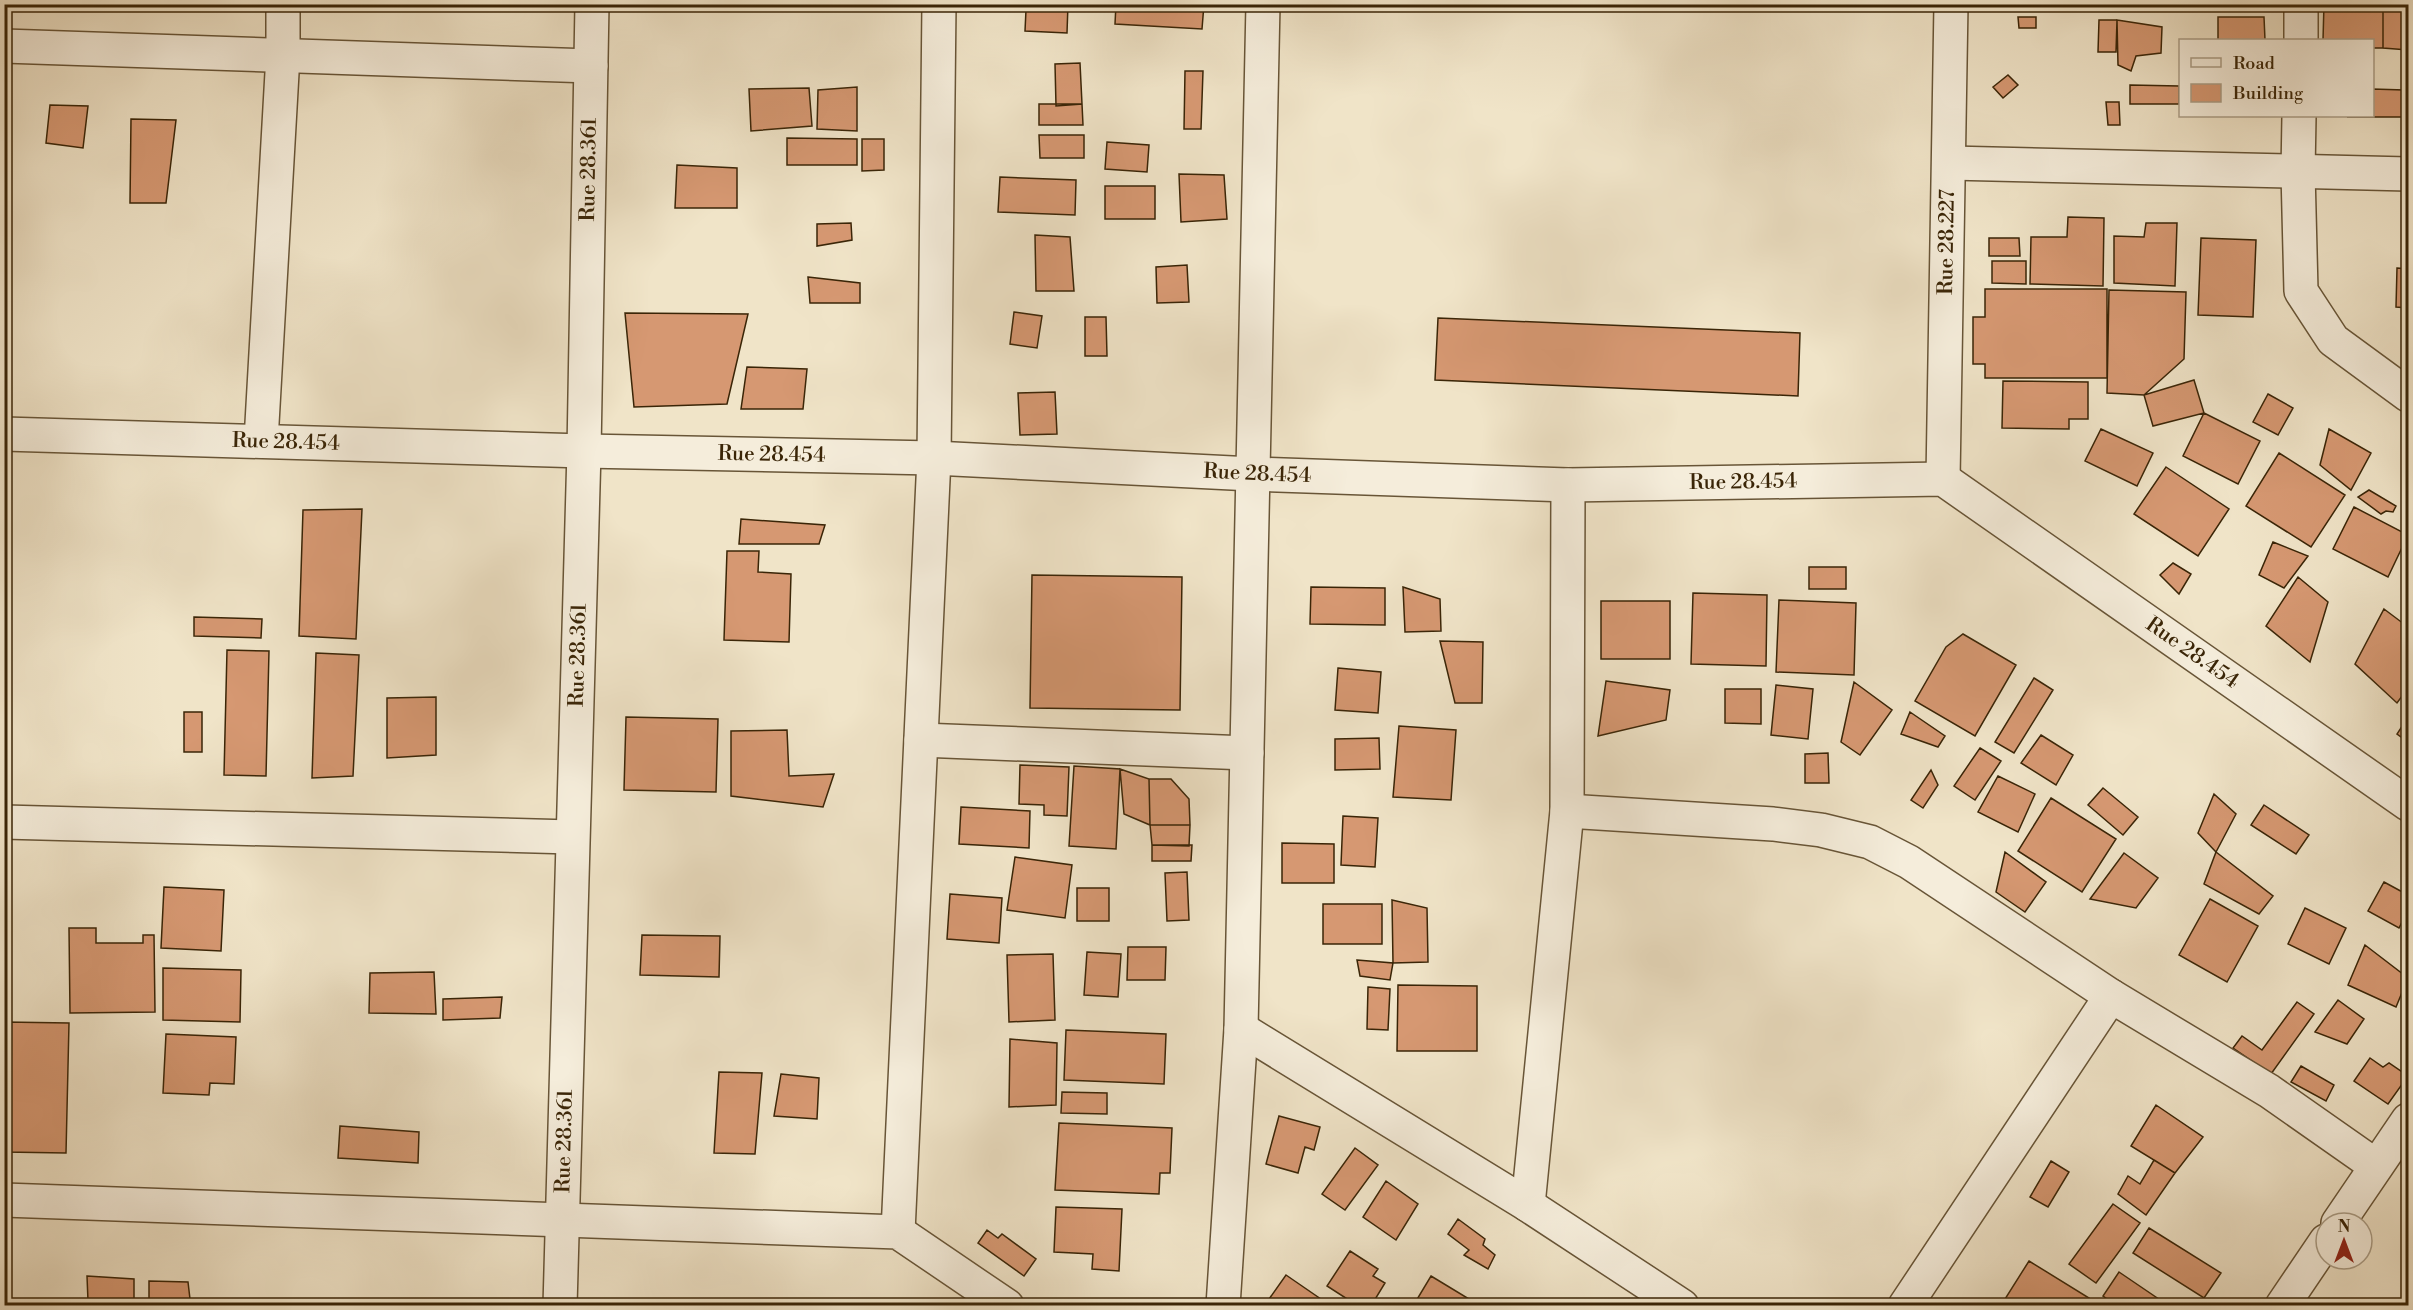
<svg xmlns="http://www.w3.org/2000/svg" width="2413" height="1310" font-family="'Libre Bodoni',serif">
	<style>
		.building { fill: #d69872; stroke: #3a2507; stroke-width: 1.5 }
		.lines { fill: none; stroke-linecap: round; stroke-linejoin: round }
		.minor-casing { stroke: #685537; stroke-width: 36 }
		.minor { stroke: #f5eddb; stroke-width: 33 }
		.labels { text-anchor: middle; dominant-baseline: central; stroke-width: 5; stroke-linejoin: round; paint-order: stroke }
		.street-label { font-size: 21px; fill: #3a2507; stroke: #f5eddb }
	</style>
	<rect width="100%" height="100%" fill="#f0e4c8"/>
	<filter id="stains"><feTurbulence type="fractalNoise" baseFrequency=".00333" numOctaves="4"/><feColorMatrix values="0 0 0 0 .2 0 0 0 0 .09 0 0 0 0 .02 0 0 0 .5 -.17"/></filter>
	<radialGradient id="worn" r=".72"><stop offset=".6" stop-color="#630" stop-opacity="0"/><stop offset="1" stop-color="#630" stop-opacity=".3"/></radialGradient>
	<path class="building" d="M1044,4H1068L1067,33L1025,31L1026,10L1044,11Z
		M1116,4H1204L1202,29L1115,24Z
		M2130,4H2182V9H2130Z
		M2324,4H2383V48H2372V40H2323Z
		M2383,4H2408V50L2383,48Z
		M2018,17H2036V28H2019Z
		M2218,17H2264L2265,40H2218Z
		M2099,20H2117L2116,52H2098Z
		M2117,20L2162,27L2161,53L2136,56L2131,71L2118,65Z
		M1080,63L1082,104L1056,106L1055,64Z
		M1185,71H1203L1201,129H1184Z
		M2008,75L2018,85L2003,98L1993,87Z
		M2130,85L2179,86V104H2130Z
		M857,87V131L817,129L818,90Z
		M809,88L812,126L751,131L749,89Z
		M2372,89L2404,90L2406,117H2347L2372,116Z
		M2106,102H2119L2120,125H2108Z
		M1039,104H1082L1083,125H1039Z
		M50,105L88,106L83,148L46,143Z
		M131,119L176,120L166,203H130Z
		M1039,135H1084V158H1040Z
		M787,138L857,139V165H787Z
		M862,139H884V170L862,171Z
		M1107,142L1149,145L1147,172L1105,169Z
		M677,165L737,168V208H675Z
		M1179,174L1224,175L1227,219L1181,222Z
		M1000,177L1076,180L1075,215L998,212Z
		M1105,186H1155V219H1105Z
		M2068,217L2104,218L2103,286L2030,284L2031,237H2067Z
		M851,223L852,240L817,246V224Z
		M2146,223H2177L2175,286L2114,283V236L2144,237Z
		M1035,235L1070,237L1074,291H1036Z
		M1989,238H2019L2020,256H1989Z
		M2201,238L2256,240L2253,317L2198,315Z
		M1992,261H2026V284L1992,283Z
		M1187,265L1189,302L1157,303L1156,267Z
		M2397,268L2408,269V308L2396,307Z
		M808,277L860,283V303H810Z
		M1985,289H2107V378H1985V364H1973V317H1985Z
		M2109,290L2186,292L2184,359L2144,395L2107,393Z
		M1014,312L1042,316L1037,348L1010,344Z
		M625,313L748,314L727,404L634,407Z
		M1085,317H1106L1107,356H1085Z
		M1438,318L1800,333L1798,396L1435,380Z
		M747,367L807,369L803,409H741Z
		M2194,380L2204,413L2153,426L2144,395Z
		M2003,381L2088,382V419H2069V429L2002,428Z
		M1055,392L1057,434L1020,435L1018,393Z
		M2268,394L2293,408L2278,435L2253,422Z
		M2204,413L2260,441L2238,484L2183,456Z
		M2101,429L2153,453L2137,486L2085,461Z
		M2329,429L2371,453L2351,490L2320,465Z
		M2279,453L2345,495L2311,547L2246,506Z
		M2166,467L2229,509L2198,556L2134,514Z
		M2369,490L2396,506L2393,512L2386,511L2381,514L2358,497Z
		M2354,507L2408,535L2388,577L2333,549Z
		M362,509L356,639L299,636L303,510Z
		M741,519L825,525L819,544H739Z
		M2273,542L2308,556L2284,588L2259,575Z
		M727,551H759L758,572L791,574L789,642L724,640Z
		M2173,563L2191,574L2179,594L2160,575Z
		M1809,567H1846V589H1809Z
		M1032,575L1182,577L1180,710L1030,708Z
		M2298,577L2328,602L2310,662L2266,626Z
		M1311,587L1385,588V625L1310,624Z
		M1403,587L1440,599L1441,631L1405,632Z
		M1693,593L1767,595L1766,666L1691,664Z
		M1779,600L1856,603L1854,675L1776,672Z
		M1601,601H1670V659H1601Z
		M2384,609L2408,627V688L2397,703L2355,664Z
		M194,617L262,619L261,638L194,636Z
		M1963,634L2016,665L1975,736L1915,701L1946,647Z
		M1440,641L1483,642L1482,703H1455Z
		M227,650L269,651L266,776L224,775Z
		M316,653L359,655L353,776L312,778Z
		M1338,668L1381,672L1378,713L1335,710Z
		M2034,678L2053,690L2014,753L1995,742Z
		M1606,681L1670,690L1666,720L1598,736Z
		M1854,682L1892,710L1860,755L1841,742Z
		M1776,685L1813,689L1808,739L1771,735Z
		M1725,689H1761V724L1725,723Z
		M436,697V755L387,758V698Z
		M184,712H202V752H184Z
		M1910,712L1945,736L1938,747L1901,734Z
		M626,717L718,719L716,792L624,790Z
		M2408,717V742L2397,734Z
		M1399,726L1456,730L1451,800L1393,797Z
		M787,730L789,776L834,774L823,807L731,796V731Z
		M2041,735L2073,755L2056,785L2021,763Z
		M1379,738L1380,769L1335,770V739Z
		M1980,748L2001,761L1975,800L1954,786Z
		M1828,753L1829,783H1805V754Z
		M1020,765L1069,767L1067,816L1044,815V805L1019,804Z
		M1074,766L1120,769L1116,849L1069,846Z
		M1120,769L1149,779L1150,825L1124,814Z
		M1931,770L1938,785L1923,808L1911,800Z
		M1998,776L2035,794L2018,832L1978,812Z
		M1149,779H1171L1189,799L1190,825H1150Z
		M2103,788L2138,817L2123,835L2088,805Z
		M2214,794L2236,814L2216,852L2198,833Z
		M2051,798L2116,839L2082,892L2018,851Z
		M2264,805L2309,835L2296,854L2251,825Z
		M961,807L1030,811L1029,848L959,844Z
		M1343,816L1378,818L1375,867L1341,865Z
		M1150,825H1190L1189,846L1152,845Z
		M1282,843L1334,844V883H1282Z
		M1152,845H1192L1191,861H1152Z
		M2005,852L2046,882L2025,912L1996,892Z
		M2216,852L2273,896L2259,914L2204,884Z
		M2124,853L2158,878L2136,908L2090,899Z
		M1015,857L1072,865L1065,918L1007,910Z
		M1187,872L1189,920L1167,921L1165,873Z
		M2384,882L2408,895V910L2399,928L2368,911Z
		M164,887L224,890L221,951L161,948Z
		M1077,888H1109V921H1077Z
		M950,894L1002,898L999,943L947,939Z
		M2210,899L2258,926L2227,982L2179,955Z
		M1392,900L1427,908L1428,962L1393,963Z
		M1323,904H1382V944H1323Z
		M2305,908L2346,928L2329,964L2288,944Z
		M69,928H96V943H143V935H154L155,1012L70,1013Z
		M642,935L720,936L719,977L640,975Z
		M2365,945L2408,978L2396,1007L2348,985Z
		M1128,947H1166L1165,980H1127Z
		M1087,952L1121,954L1118,997L1084,995Z
		M1053,954L1055,1020L1009,1022L1007,955Z
		M1357,960L1393,963L1390,980L1360,976Z
		M163,968L241,970L240,1022L163,1020Z
		M434,972L436,1014L369,1013L370,973Z
		M1398,985L1477,986V1051H1397Z
		M1368,987L1390,989L1388,1030L1367,1029Z
		M502,997L500,1018L443,1020V999Z
		M2338,1000L2364,1019L2347,1044L2315,1032Z
		M2297,1002L2314,1014L2271,1074L2233,1048L2242,1036L2262,1050Z
		M4,1022L69,1023L66,1153L4,1152Z
		M1066,1030L1166,1034L1164,1084L1064,1080Z
		M166,1034L236,1037L234,1084L210,1083L209,1095L163,1093Z
		M1010,1039L1057,1043L1056,1105L1009,1107Z
		M2370,1058L2383,1067L2389,1063L2408,1076L2388,1104L2354,1081Z
		M2301,1066L2334,1085L2326,1101L2291,1082Z
		M719,1072L762,1073L755,1154L714,1153Z
		M781,1074L819,1078L817,1119L774,1116Z
		M1062,1092L1107,1093V1114L1061,1113Z
		M2156,1105L2203,1137L2175,1173L2131,1146Z
		M1279,1116L1320,1127L1314,1150L1305,1147L1298,1173L1266,1164Z
		M1059,1123L1172,1128L1170,1173H1160L1159,1194L1055,1190Z
		M340,1126L419,1132L418,1163L338,1158Z
		M1355,1148L1378,1165L1345,1210L1322,1194Z
		M2154,1160L2175,1173L2146,1215L2118,1194L2128,1176L2140,1184Z
		M2051,1161L2069,1172L2048,1207L2030,1197Z
		M1386,1181L1418,1204L1396,1240L1363,1217Z
		M2113,1204L2140,1223L2096,1283L2069,1264Z
		M1056,1207L1122,1209L1119,1271L1092,1269L1093,1254L1054,1252Z
		M1458,1219L1485,1239L1483,1245L1495,1255L1488,1269L1464,1255L1469,1250L1448,1234Z
		M2149,1228L2221,1273L2204,1298L2133,1253Z
		M987,1230L998,1238L1002,1234L1036,1259L1024,1276L978,1243Z
		M1350,1251L1378,1269L1373,1276L1385,1283L1371,1306H1358L1327,1286Z
		M2029,1261L2089,1298L2084,1306H2015L2005,1299Z
		M2119,1272L2169,1306H2117L2103,1296Z
		M1286,1275L1331,1306H1271L1267,1302Z
		M87,1276L134,1279V1301H88Z
		M1431,1276L1479,1305L1413,1306Z
		M149,1281L188,1282L190,1299L169,1301V1306H149Z"/>
	<g class="lines">
		<defs>
			<g id="minor">
				<path d="M2301,40V4"/>
				<path d="M4,46L591,66"/>
				<path d="M2299,116L2298,172L2301,291L2333,340L2408,395"/>
				<path d="M1950,163L2408,174"/>
				<path id="s1" d="M4,434L584,451L934,458L1252,474L1568,485L1943,479L2408,804"/>
				<path d="M261,441L283,55V4"/>
				<path id="s2" d="M1943,479L1951,4"/>
				<path d="M921,740L1247,753"/>
				<path d="M1567,811L1773,824L1821,830L1870,842L1909,862L2111,996L2269,1091L2376,1166"/>
				<path d="M4,822L572,837"/>
				<path d="M1241,1029L1528,1205L1682,1306"/>
				<path d="M4,1200L898,1232L1007,1306"/>
				<path d="M1528,1205L1567,811L1568,485"/>
				<path d="M2338,1223L2408,1120"/>
				<path d="M898,1232L934,458L939,4"/>
				<path id="s3" d="M560,1306L584,451L592,4"/>
				<path d="M1223,1306L1241,1029L1263,4"/>
				<path d="M1905,1306L2111,996"/>
				<path d="M2282,1306L2326,1241"/>
			</g>
		</defs>
		<use href="#minor" class="minor-casing"/>
		<use href="#minor" class="minor"/>
	</g>
	<g class="labels">
		<g class="street-label">
			<text stroke="none"><textPath href="#s3" startOffset="1137">Rue 28.361</textPath></text>
			<text stroke="none"><textPath href="#s2" startOffset="237">Rue 28.227</textPath></text>
			<text stroke="none"><textPath href="#s1" startOffset="282">Rue 28.454</textPath></text>
			<text stroke="none"><textPath href="#s1" startOffset="768">Rue 28.454</textPath></text>
			<text stroke="none"><textPath href="#s1" startOffset="1254">Rue 28.454</textPath></text>
			<text stroke="none"><textPath href="#s1" startOffset="1740">Rue 28.454</textPath></text>
			<text stroke="none"><textPath href="#s1" startOffset="2244">Rue 28.454</textPath></text>
			<text stroke="none"><textPath href="#s3" startOffset="651">Rue 28.361</textPath></text>
			<text stroke="none"><textPath href="#s3" startOffset="165">Rue 28.361</textPath></text>
		</g>
	</g>
	<rect width="2413" height="1310" fill="none" stroke="#f0e4c8" stroke-width="24"/>
	<rect x="6" y="6" width="2401" height="1298" fill="none" stroke="#3a2507" stroke-width="3"/>
	<rect x="12" y="12" width="2389" height="1286" fill="none" stroke="#3a2507" stroke-width="1.5"/>
	<rect x="2179" y="39" width="195" height="78" fill="#f5eddb" stroke="#aa9d86" stroke-width="1.5"/>
	<rect x="2191" y="58" width="30" height="9" fill="#f5eddb" stroke="#aa9d86" stroke-width="1.5"/>
	<text x="2233" y="69" font-size="18" fill="#3a2507">Road</text>
	<rect x="2191" y="84" width="30" height="18" fill="#d69872" stroke="#aa9d86" stroke-width="1.5"/>
	<text x="2233" y="99" font-size="18" fill="#3a2507">Building</text>
	<g transform="translate(2344 1241)"><circle r="28" fill="#f5eddb" stroke="#aa9d86" stroke-width="1.5"/>
	<path d="M0-4.5L10 22L0 15L-10 22Z" fill="#8f2418"/>
	<text y="-9" font-size="16" font-weight="bold" text-anchor="middle" fill="#3a2507">N</text>
	</g>
	<rect width="100%" height="100%" filter="url(#stains)"/>
	<rect width="100%" height="100%" fill="url(#worn)"/>
</svg>
